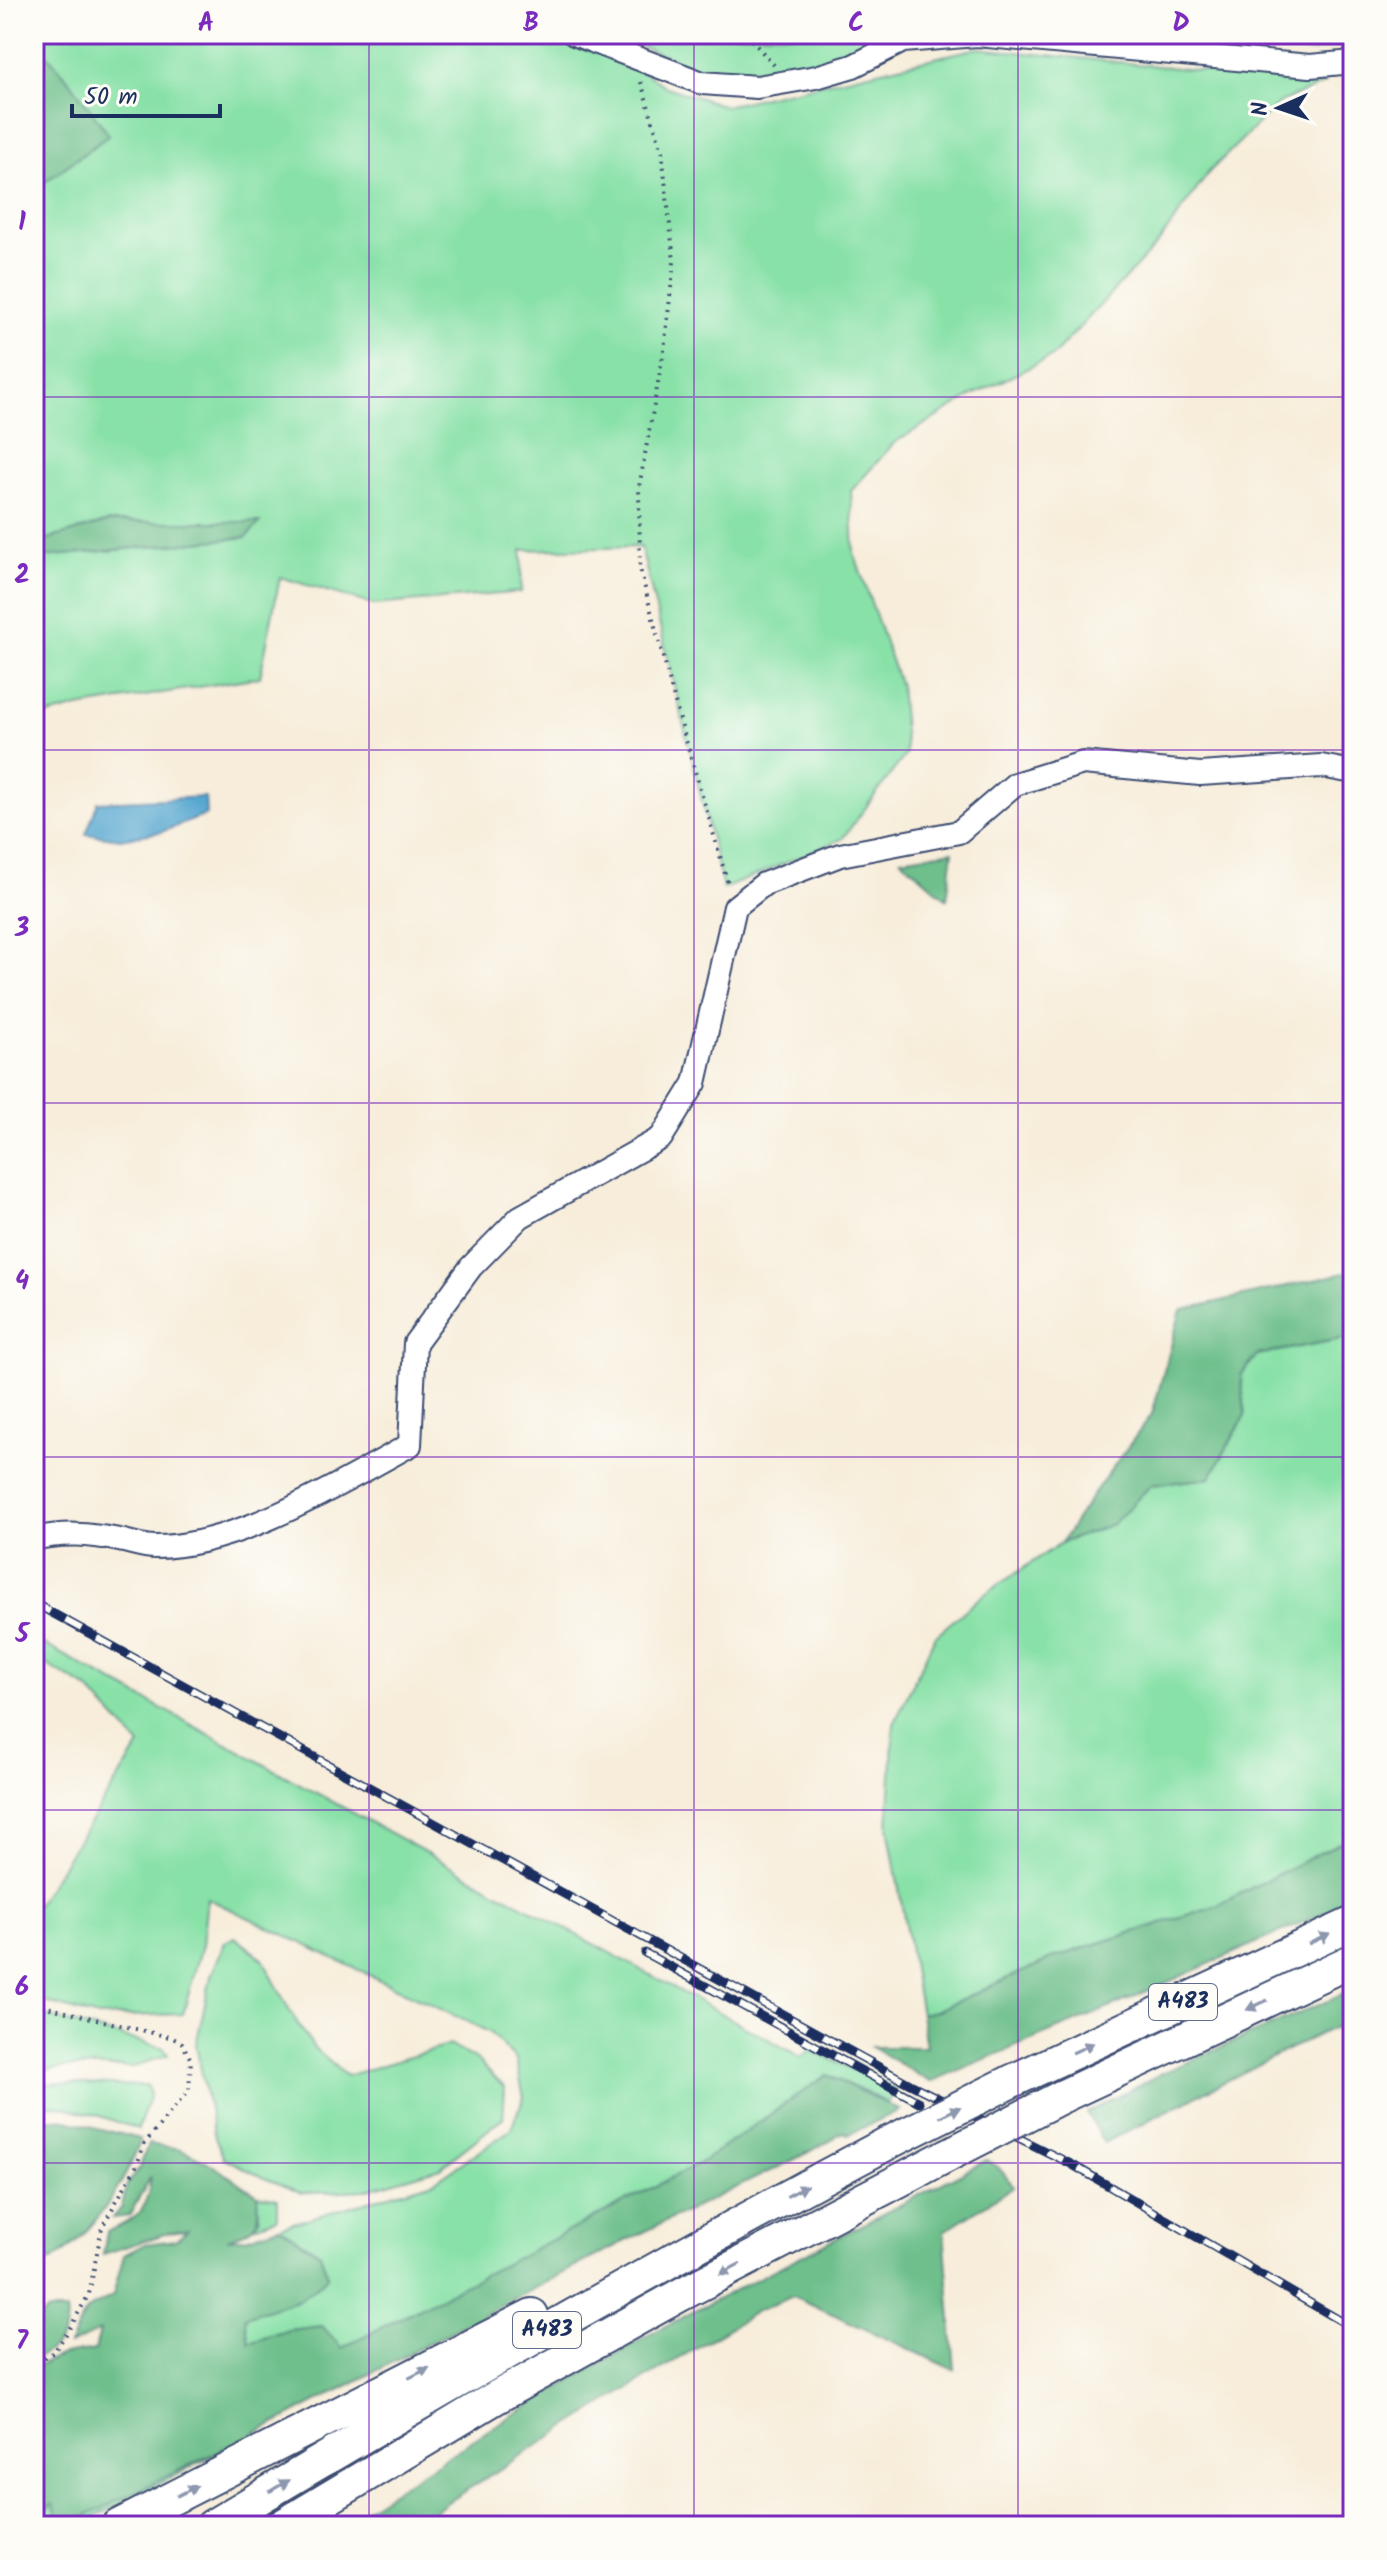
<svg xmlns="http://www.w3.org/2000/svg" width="1387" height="2560" font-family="Kalam,sans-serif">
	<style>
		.green { fill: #88e1a7; stroke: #528882; stroke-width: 2 }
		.forest { fill: #6ebf8c; stroke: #447775; stroke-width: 2 }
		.water { fill: #56a7d0; stroke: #386b97; stroke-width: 2 }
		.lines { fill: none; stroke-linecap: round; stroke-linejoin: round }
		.minor-casing { stroke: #3c4c71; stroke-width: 26 }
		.highway-casing { stroke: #3c4c71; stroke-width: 36 }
		.path { stroke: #3c4c71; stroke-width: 4; stroke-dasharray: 2 6; stroke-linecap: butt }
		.minor { stroke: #fff; stroke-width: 22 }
		.highway { stroke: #fff; stroke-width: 32 }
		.rail-casing { stroke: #1b2f5e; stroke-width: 9 }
		.rail { stroke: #fdfcf7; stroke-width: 6; stroke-dasharray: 18; stroke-linecap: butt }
		.highway-bridge-casing { stroke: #3c4c71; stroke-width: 36; stroke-linecap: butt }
		.highway-bridge { stroke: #fff; stroke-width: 32 }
		.oneway { fill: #8d97ae }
		.grid { fill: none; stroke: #7b2cbf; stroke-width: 2; stroke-opacity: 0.55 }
		.labels { text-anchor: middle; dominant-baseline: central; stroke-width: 7; stroke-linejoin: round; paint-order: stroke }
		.shield { fill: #fdfcf7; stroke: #5f6c8c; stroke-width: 2 }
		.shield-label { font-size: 22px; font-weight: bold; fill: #1b2f5e }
		.neatline { fill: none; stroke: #7b2cbf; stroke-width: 3 }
		.grid-label { font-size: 26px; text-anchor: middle; font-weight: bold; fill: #7b2cbf }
	</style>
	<rect width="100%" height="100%" fill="#fdfcf7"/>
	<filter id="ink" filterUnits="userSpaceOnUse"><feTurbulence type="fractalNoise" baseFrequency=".0125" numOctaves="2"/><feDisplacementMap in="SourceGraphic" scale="16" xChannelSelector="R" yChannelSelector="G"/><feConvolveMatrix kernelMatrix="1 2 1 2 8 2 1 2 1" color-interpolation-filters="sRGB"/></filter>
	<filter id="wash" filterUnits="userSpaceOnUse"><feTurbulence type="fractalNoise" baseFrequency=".006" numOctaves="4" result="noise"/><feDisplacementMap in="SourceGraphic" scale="32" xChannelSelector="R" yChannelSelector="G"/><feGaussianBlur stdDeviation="1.8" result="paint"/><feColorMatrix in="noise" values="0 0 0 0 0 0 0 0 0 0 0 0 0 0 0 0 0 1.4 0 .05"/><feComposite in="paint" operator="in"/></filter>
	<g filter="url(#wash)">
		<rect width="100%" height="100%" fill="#f7edda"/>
		<path class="green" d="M34,34H329L346,39L375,34H547L629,63L666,87L725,106L978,48L1326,83L1280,102L1210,171L1159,242L1053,356L975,394L894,443L851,491L854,553L900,686L906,754L842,839L723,889L641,547L522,550L521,592L374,605L280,577L260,677L78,707L34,719V558L247,537L108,522L34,543V190L109,135L68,79L34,39Z
			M610,34H891L850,61L756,74L694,67Z
			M1179,34H1353V43L1311,52L1183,40Z
			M1353,1326V1836L1218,1905L1053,1958L935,2011L921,2014L888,1827L894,1724L935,1636L982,1596L1061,1543L1113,1524L1151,1485L1210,1478L1245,1416L1241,1376L1257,1355L1346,1338Z
			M34,1639L801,2057L811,2050L897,2090L888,2103L827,2075L702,2162L342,2349L322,2326L289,2330L249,2343L244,2317L302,2298L320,2254L279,2227L434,2182L510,2130L524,2098L516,2059L489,2032L207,1898L202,1945L183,2014L98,2017L34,1999V1909L140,1745L88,1689L34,1657Z
			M235,1937L263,1959L289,2010L314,2048L346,2076L450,2045L479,2062L505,2088L503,2118L440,2168L365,2190L301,2193L262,2177L224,2158L215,2138L196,2045L211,1976L225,1942Z
			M34,2013L164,2048L168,2055L132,2067H65L34,2073Z
			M42,2083L148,2086L150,2095L138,2129L94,2114L34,2102V2084Z
			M258,2195L278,2199V2218L254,2226L259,2218Z
			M282,2420L78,2526H66Z
			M53,2504L62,2526H34V2514Z"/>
		<path class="forest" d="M34,39L68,79L109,135L34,190Z
			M108,522H260L247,537L34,558V543Z
			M953,851L947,899L901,859Z
			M1353,1271V1326L1346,1338L1257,1355L1241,1375L1245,1415L1210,1478L1151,1485L1113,1524L1061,1543L1093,1494L1152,1414L1181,1310Z
			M1353,1836V1900L1116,2005L930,2082L872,2047H926L921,2014L936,2011L1053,1958L1218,1905Z
			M1353,1990V2020L1319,2034L1104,2143L1087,2113L1160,2074Z
			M827,2075L900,2110L848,2135L846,2132L838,2134L832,2140L795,2159L617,2245L282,2420L66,2526H62L53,2504L34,2514V2368L62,2355L95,2350L100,2331L69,2345L86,2311L113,2295L124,2255L145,2244L176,2240L187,2231L168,2233L103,2254L107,2232C139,2218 147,2211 151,2176L129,2216L113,2218L122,2207L127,2184L140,2167L148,2144L181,2149L206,2161L258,2195C260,2228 255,2228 227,2239L245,2238L279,2227L320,2254L328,2276L302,2298L245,2317L249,2343L289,2330L322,2326L342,2348L702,2162Z
			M34,2118L66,2120L140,2139C129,2181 78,2258 34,2267Z
			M987,2160L998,2167L1014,2186L944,2231L955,2370L793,2296L757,2311L599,2407L449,2501L415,2526H339L498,2424L654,2332Z
			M49,2311H66C70,2335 55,2350 34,2359V2321Z"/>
		<path class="water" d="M205,797L206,815L161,832L120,839L86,834L98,802Z"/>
	</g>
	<g filter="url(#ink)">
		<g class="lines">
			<defs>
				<path id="minor" d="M574,34L702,83L757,87L816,77L853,66L903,41L977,35L1310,66L1353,62
					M34,1539C64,1532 89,1534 119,1540C130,1542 144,1547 155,1547C237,1547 339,1484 410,1445L415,1343L471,1267L520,1217L661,1138L695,1083L735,907L764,884L840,855L959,832L1015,784L1083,763L1200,774L1321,766L1353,772"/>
				<path id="highway" d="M1012,2081L1353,1923
					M1061,2097L1353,1960
					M118,2526L532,2315
					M212,2526C434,2393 659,2264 888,2143
					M282,2526L495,2398L680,2295L948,2155"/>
			</defs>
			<use href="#minor" class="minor-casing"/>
			<use href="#highway" class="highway-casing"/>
			<path class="path" d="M746,34L774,65
				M641,82L662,151L674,262L664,350L639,487L640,569L677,710L729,887
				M34,2004L173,2038L182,2043L191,2060L189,2090L144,2144L137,2165L102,2227L89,2294L67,2333L53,2353L34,2362"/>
			<use href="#minor" class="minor"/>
			<use href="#highway" class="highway"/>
			<defs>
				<path id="rail" d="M34,1603L910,2084L1071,2164L1353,2328
					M645,1953L919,2102"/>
			</defs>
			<use href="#rail" class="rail-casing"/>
			<use href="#rail" class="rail"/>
			<defs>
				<path id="highway-bridge" d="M888,2143L1012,2081
					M948,2155L1061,2097"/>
			</defs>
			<use href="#highway-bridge" class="highway-bridge-casing"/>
			<use href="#highway-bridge" class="highway-bridge"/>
		</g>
		<defs><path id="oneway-solid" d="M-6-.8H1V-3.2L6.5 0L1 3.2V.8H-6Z" transform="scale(2)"/></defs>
		<g class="oneway">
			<use href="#oneway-solid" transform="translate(1319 1939) rotate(-25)"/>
			<use href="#oneway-solid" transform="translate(1257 2005) rotate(155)"/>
			<use href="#oneway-solid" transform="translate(1083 2048) rotate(-25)"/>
			<use href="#oneway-solid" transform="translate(950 2112) rotate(-26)"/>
			<use href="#oneway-solid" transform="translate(797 2191) rotate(-28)"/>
			<use href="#oneway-solid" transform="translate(730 2269) rotate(152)"/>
			<use href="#oneway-solid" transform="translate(419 2373) rotate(-27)"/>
			<use href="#oneway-solid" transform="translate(279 2486) rotate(-31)"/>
			<use href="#oneway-solid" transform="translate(187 2491) rotate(-27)"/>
		</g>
	</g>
	<path class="grid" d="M369,34V2526M694,34V2526M1018,34V2526M34,397H1353M34,750H1353M34,1103H1353M34,1457H1353M34,1810H1353M34,2163H1353"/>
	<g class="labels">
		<g class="shield">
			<rect x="1149" y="1984" width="68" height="36" rx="6"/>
			<rect x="513" y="2312" width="68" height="36" rx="6"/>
		</g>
		<g class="shield-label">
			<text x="1183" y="2002">A483</text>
			<text x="547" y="2330">A483</text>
		</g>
	</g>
	<rect width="1387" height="2560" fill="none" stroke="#fdfcf7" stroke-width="88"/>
	<g transform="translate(1279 108) rotate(267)" stroke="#fdfcf7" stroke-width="6" paint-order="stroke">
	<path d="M0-6L14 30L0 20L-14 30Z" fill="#1b2f5e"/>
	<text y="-12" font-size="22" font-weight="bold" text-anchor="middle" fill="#1b2f5e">N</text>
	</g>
	<path d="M72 104v12h148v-12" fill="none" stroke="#1b2f5e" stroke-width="4"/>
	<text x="84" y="104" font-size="24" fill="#1b2f5e" stroke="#fdfcf7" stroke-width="6" paint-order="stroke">50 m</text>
	<rect x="44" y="44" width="1299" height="2472" class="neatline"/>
	<g class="grid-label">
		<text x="206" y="31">A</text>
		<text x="531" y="31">B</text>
		<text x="856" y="31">C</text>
		<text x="1181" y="31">D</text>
		<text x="22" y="230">1</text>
		<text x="22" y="583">2</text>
		<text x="22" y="936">3</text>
		<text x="22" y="1289">4</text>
		<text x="22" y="1642">5</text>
		<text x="22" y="1995">6</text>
		<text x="22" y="2349">7</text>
	</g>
</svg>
